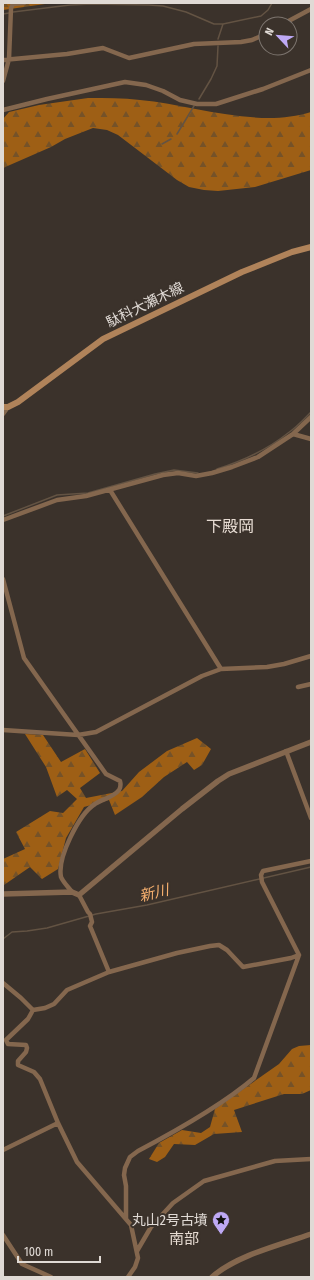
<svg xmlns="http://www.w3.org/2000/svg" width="314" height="1280" font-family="'Fira Sans Condensed','Noto Sans JP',sans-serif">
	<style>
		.forest { fill: url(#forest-firs) }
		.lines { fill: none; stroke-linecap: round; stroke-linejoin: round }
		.stream { stroke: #635343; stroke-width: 1.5 }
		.minor { stroke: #84674e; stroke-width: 4.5 }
		.tertiary { stroke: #84674e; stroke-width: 5.5 }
		.secondary { stroke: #b0835a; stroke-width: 6 }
		.labels { text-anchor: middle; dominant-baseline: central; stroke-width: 4; stroke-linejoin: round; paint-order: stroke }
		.street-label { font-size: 14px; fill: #e0dad5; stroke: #3b322b }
		.poi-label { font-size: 14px; fill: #e0dad5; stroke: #3b322b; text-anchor: end }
		.water-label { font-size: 15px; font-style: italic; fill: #f8b16f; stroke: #3b322b }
		.neighbourhood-label { font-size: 15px; fill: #e6dbd2; stroke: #3b322b }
		.quarter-label { font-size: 16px; fill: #e6dbd2; stroke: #3b322b }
	</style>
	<defs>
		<pattern id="forest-firs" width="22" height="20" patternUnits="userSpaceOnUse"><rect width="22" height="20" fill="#9e5f15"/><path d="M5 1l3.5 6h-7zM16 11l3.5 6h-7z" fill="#755228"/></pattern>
	</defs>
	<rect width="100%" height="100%" fill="#3b322b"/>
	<path class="forest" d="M3,3H52L3,10Z
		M88,98C105,98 123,98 140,100C194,105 258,129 311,112V170L255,187L218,191L204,190L189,187L177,180L118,135L107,130L93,128L65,139L51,147L3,168V119L9,112L39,105Z
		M25,734L43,735L61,762L85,749L100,773L80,788L86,798L122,791L139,772L167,751L197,738L211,749L202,765L194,770L187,762L164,777L142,797L115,815L109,800L84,807L66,838L58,869L42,879L30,867L4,885L3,883V859L25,849L16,832L50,811L63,813L77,799L67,790L57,797L46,767Z
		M311,1045V1090L302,1094H284L234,1110L242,1132L214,1134L195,1145L174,1144L165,1157L157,1162L149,1159L159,1143L182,1130L201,1133L210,1127L215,1109L279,1064L292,1049L299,1046Z"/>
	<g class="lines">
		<path class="stream" d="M13,12L70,5L92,4L149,5L163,6L186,12L214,24H223L261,16L268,10L272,3
			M3,14L9,13
			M218,39L223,24
			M199,99L211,79L217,66L218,46
			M177,134L194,106
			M162,144L171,139
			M217,469C242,461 267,450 288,433C297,427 304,419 311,412
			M3,516L57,495L88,493L155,474L174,470L198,473
			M3,939L12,932L27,931L47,928L96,914L147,905L311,867"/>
		<path class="minor" d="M283,24L311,9
			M3,60L67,54L103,48L129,58L194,44L241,42L252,40L266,34
			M3,81L9,59L11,8L13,4L24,3
			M3,110L47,99L125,82L146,85L163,91L180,100L197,104H216L263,89L311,70
			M3,414L8,407
			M293,434L311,439
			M110,490L221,669
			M3,520L57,500L86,496L163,475L178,473L196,476L212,473L232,467L258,457L293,434L311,417
			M3,579L24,658L106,774L120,781C121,785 121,787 119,790C113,798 102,799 95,804C79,814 57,858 61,877C63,882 69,888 72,892
			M298,687L311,684
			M3,730L78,735L96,732L202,676L221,669L267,667L284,664L311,656
			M286,751L311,818
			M79,895L88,912L90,914L92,922L90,926L109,972
			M3,983L21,998L33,1010
			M33,1010L28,1019L6,1040L8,1044L26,1045L27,1048L26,1052L18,1061V1065L34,1072L40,1079L58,1123L77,1162L131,1225L138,1258L135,1267L128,1277
			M33,1010L45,1008L54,1004L67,990L109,972L177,953L210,946L219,945L227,950L243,967L291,958L299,955
			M3,1150L58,1123
			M126,1218V1186L124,1175L125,1168L130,1157L138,1151C176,1131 221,1106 254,1078L299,955L262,882L261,875L263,871L311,861
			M3,1235L22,1264L51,1277
			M137,1251L151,1227L173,1203L204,1181L275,1161L311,1159"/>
		<path class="tertiary" d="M3,894L72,892L79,895L182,809L218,781L229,774L311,742
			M212,1277C237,1255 280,1245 311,1234"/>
		<path class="secondary" d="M3,407H8L18,402L103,339L242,272L292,252L311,247"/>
	</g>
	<defs>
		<symbol id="sight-pin" viewBox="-11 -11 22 30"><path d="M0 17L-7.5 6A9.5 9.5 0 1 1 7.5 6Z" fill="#bea9f5" stroke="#3b322b"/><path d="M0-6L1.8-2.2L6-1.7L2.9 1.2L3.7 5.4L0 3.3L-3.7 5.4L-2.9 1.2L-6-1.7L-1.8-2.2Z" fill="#111"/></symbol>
	</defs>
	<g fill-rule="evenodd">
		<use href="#sight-pin" x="211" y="1210" width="20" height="27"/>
	</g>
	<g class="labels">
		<g class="street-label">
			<text transform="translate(145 305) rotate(-26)">駄科大瀬木線</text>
		</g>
		<g class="poi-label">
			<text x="208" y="1220">丸山2号古墳</text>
		</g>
		<g class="water-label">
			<text transform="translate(154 893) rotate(-13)">新川</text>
		</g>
		<g class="neighbourhood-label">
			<text x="184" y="1239">南部</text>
		</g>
		<g class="quarter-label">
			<text x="230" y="526">下殿岡</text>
		</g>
	</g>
	<rect width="314" height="1280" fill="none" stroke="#e0dad5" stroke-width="8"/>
	<g transform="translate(278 36) rotate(296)"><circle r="19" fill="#3b322b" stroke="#7d756f"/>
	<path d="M0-3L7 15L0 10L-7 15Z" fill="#bea9f5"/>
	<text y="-6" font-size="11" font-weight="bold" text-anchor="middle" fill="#e0dad5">N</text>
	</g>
	<path d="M18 1256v6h82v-6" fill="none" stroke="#e0dad5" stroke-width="2"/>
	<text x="24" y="1256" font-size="12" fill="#e0dad5" stroke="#3b322b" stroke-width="3" paint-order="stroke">100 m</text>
</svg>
